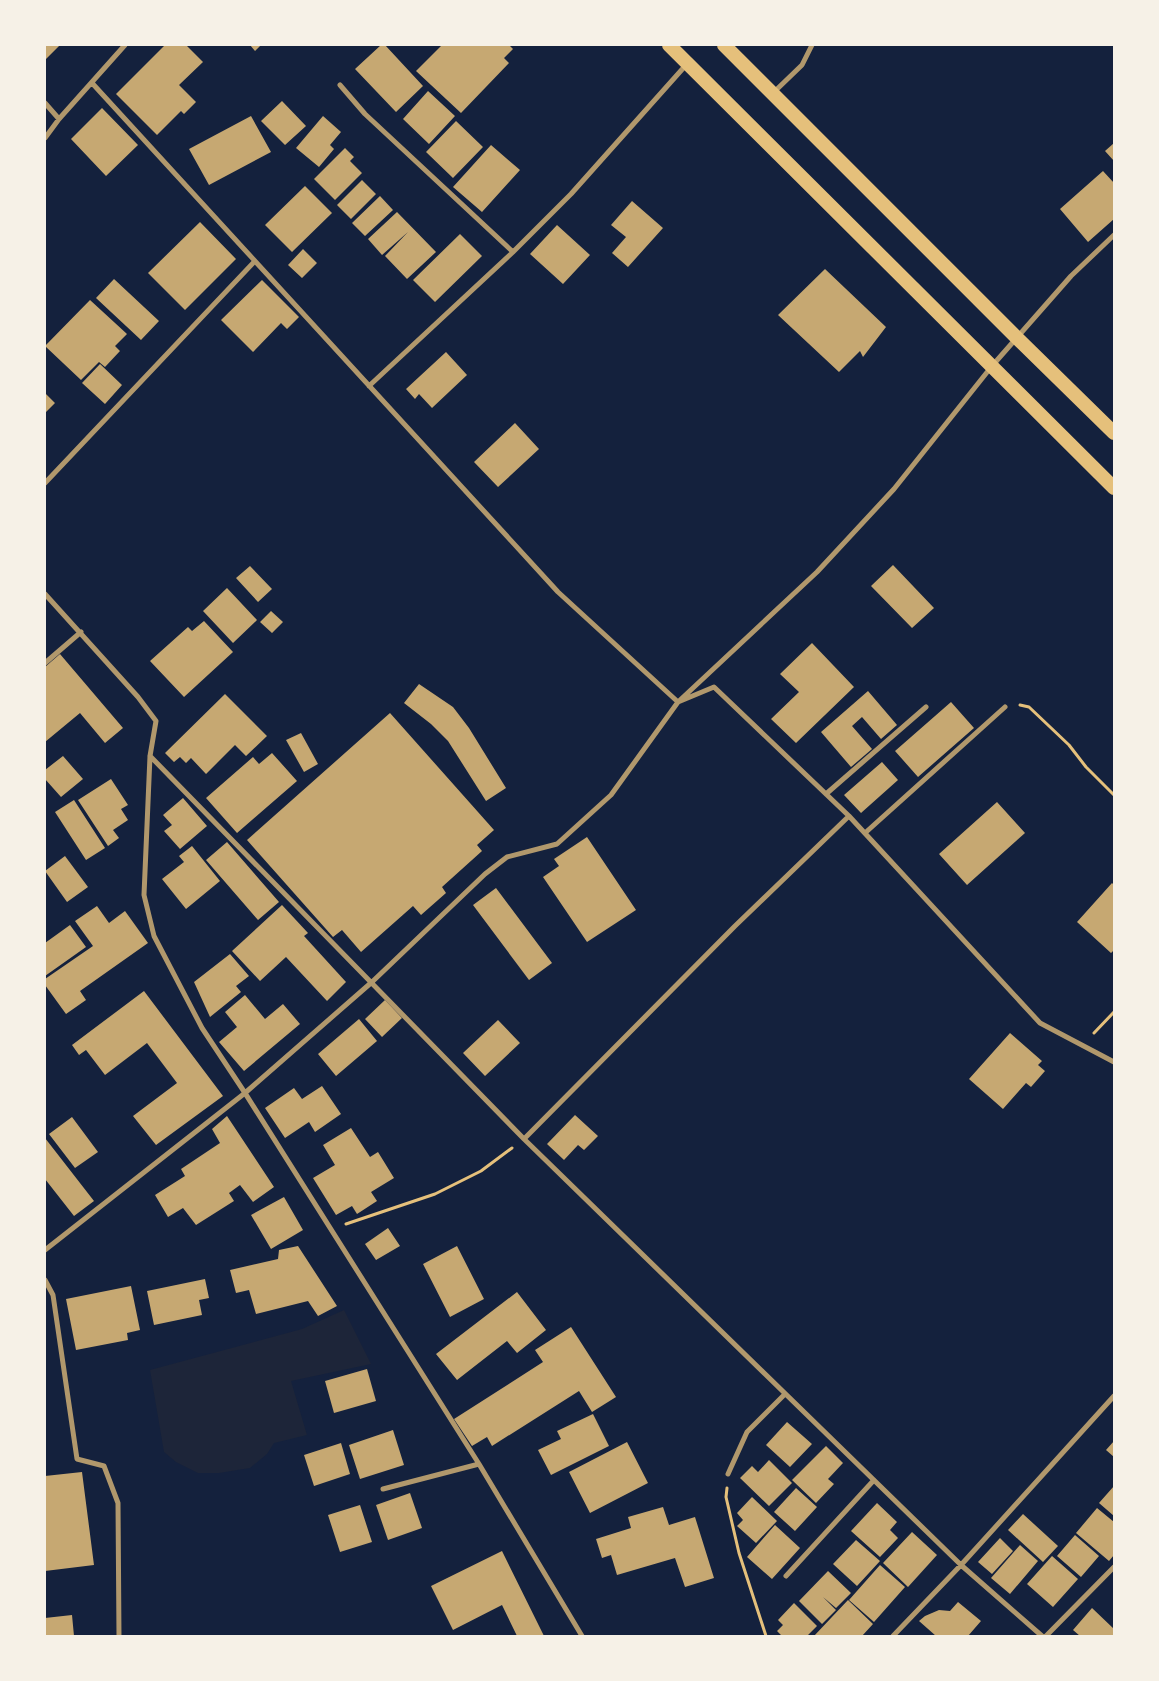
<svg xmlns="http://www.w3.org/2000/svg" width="1159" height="1681" font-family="Rubik,sans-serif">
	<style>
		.green { fill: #1d2539 }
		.building { fill: #c6a872 }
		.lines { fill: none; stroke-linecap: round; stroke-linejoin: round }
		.path { stroke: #e5c07b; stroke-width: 3 }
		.minor { stroke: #b1986c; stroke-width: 5 }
		.trunk { stroke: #e5c07b; stroke-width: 14 }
	</style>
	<rect width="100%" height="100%" fill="#14213d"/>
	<path class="green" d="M344,1310L371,1364L291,1381L307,1435L274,1443L267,1454L250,1468L219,1473H198L176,1462L164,1452L150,1370L302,1329Z"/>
	<path class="building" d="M45,45H60L45,60Z
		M165,45H186L203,62L179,85L196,102L184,114L181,111L157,135L116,94Z
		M250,45H261L255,51Z
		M381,45H385L423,86L396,112L355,69Z
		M442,45H509L513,49L504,58L509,63L461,113L416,71Z
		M428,91L455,116L429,144L403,119Z
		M282,101L306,126L285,145L261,121Z
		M102,108L138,145L106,176L71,139Z
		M251,116L271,152L209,185L189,149Z
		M323,116L341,132L330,145L334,149L319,167L296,148Z
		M456,121L483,147L453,178L426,152Z
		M1114,143V161L1105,151Z
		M491,145L520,170L482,212L453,187Z
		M345,148L354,157L350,161L362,173L335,200L314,179Z
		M1103,171L1114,183V219L1088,242L1060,209Z
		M362,180L376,194L351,219L337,205Z
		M305,186L332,213L292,252L265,225Z
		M380,196L393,210L365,236L352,223Z
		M632,201L663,228L628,267L612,253L626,237L611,225Z
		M397,212L436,252L407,279L385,256L408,232L382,255L368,239Z
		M200,222L236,259L185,310L148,273Z
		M557,225L590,255L563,284L530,254Z
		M460,234L482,256L435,302L413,280Z
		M303,249L317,263L302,278L288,265Z
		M825,269L886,327L863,357L860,351L839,372L778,315Z
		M114,279L159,321L141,340L96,298Z
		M262,280L299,317L287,329L281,323L253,352L221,320Z
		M90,300L127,334L115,346L120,351L105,367L99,362L81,380L45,346Z
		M446,352L467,375L432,408L419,394L415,399L406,389Z
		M100,364L122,385L105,404L82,383Z
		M45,393L55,403L45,413Z
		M515,423L539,449L498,487L474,462Z
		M893,565L934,608L912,628L871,586Z
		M250,566L272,589L258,602L236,578Z
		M227,588L257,620L233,643L203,611Z
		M271,611L283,622L272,633L260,622Z
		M204,621L233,652L184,697L150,661L188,627L192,631Z
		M812,643L854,687L796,743L771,719L799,692L780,674Z
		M60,654L123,728L105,743L80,713L45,742V667Z
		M419,684L453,707L469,728L506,788L486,801L448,741L431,724L404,703Z
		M868,691L897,725L881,739L862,717L852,726L872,749L851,767L821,732Z
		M225,694L267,736L246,756L235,745L206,774L191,758L186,763L180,757L174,762L165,753Z
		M951,702L974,728L918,777L895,751Z
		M390,713L494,830L477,845L482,851L442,887L446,893L421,915L413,906L361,952L342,930L333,937L247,840Z
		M301,733L318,764L304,772L286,740Z
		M272,753L297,781L237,833L206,798L253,757L259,764Z
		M63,756L83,779L61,797L45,779V770Z
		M882,762L898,780L861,813L844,795Z
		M111,779L128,805L121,809L128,820L113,830L119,838L108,846L78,800Z
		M183,798L207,826L180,849L164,831L172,825L163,815Z
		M74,800L105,848L86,860L55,812Z
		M997,802L1025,833L967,885L939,854Z
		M587,837L636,910L587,942L543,877L559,866L554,859Z
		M227,842L279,902L258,920L206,860Z
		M192,846L220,881L186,909L162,879L184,862L179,856Z
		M65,856L88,887L67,902L45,871Z
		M1112,883L1114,885V950L1111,953L1077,922Z
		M496,888L552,963L529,980L473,905Z
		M282,905L308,933L304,936L346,982L327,1001L286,957L260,981L232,951Z
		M97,906L109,923L125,911L148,943L80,991L86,1000L66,1014L45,985V979L93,946L75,921Z
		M70,925L86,947L45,976V943Z
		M230,954L249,976L236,986L241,992L210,1017L194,982Z
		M144,991L223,1096L156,1145L133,1116L177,1083L147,1043L105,1075L86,1050L79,1055L72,1045Z
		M245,995L265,1019L283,1004L300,1024L244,1071L219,1042L237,1027L225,1012Z
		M385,1000L402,1018L382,1037L365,1019Z
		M359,1019L377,1041L336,1076L318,1054Z
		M498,1020L520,1043L485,1076L463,1053Z
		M1010,1033L1042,1061L1038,1065L1045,1071L1031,1087L1026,1083L1003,1109L969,1079Z
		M322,1086L341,1114L315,1132L309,1122L285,1138L265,1108L294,1088L302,1099Z
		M575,1115L598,1136L584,1150L578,1145L564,1160L547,1144Z
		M227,1116L274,1187L253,1202L240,1185L229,1193L234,1201L196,1225L183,1208L168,1217L155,1195L185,1176L181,1169L220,1143L212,1129Z
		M72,1117L98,1152L75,1168L49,1134Z
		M351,1128L370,1157L378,1152L394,1178L371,1192L377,1201L357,1214L352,1206L336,1215L313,1178L335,1165L323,1145Z
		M45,1138L94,1201L74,1216L45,1179Z
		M284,1197L303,1230L271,1249L251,1215Z
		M388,1228L400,1246L376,1260L365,1244Z
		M298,1246L337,1306L318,1316L308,1301L256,1314L249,1290L236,1293L230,1270L278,1259L279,1250Z
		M457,1246L484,1299L450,1317L423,1264Z
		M205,1279L209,1298L199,1300L202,1315L154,1325L147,1291Z
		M131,1286L140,1330L127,1333L128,1340L76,1350L66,1299Z
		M517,1292L546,1330L517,1353L507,1341L457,1380L436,1354Z
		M571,1327L616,1397L592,1412L579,1391L492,1446L487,1437L472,1446L454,1419L543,1362L535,1350Z
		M367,1369L376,1401L334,1413L325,1381Z
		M593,1414L609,1446L551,1475L538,1450L561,1439L557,1431Z
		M787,1422L812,1444L790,1467L766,1445Z
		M393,1430L404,1465L360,1479L349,1445Z
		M1114,1441V1457L1106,1450Z
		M627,1442L648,1483L590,1513L569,1472Z
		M341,1443L350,1474L314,1486L304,1455Z
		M826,1446L843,1463L828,1479L834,1484L816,1503L792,1480Z
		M769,1460L792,1483L769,1506L740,1478L752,1466L758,1472Z
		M82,1472L94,1565L45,1571V1476Z
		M1114,1486V1516L1099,1503Z
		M796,1488L817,1507L795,1531L774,1512Z
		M410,1493L422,1528L388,1540L376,1505Z
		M752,1497L777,1521L756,1543L737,1526L743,1520L737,1513Z
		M877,1503L897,1522L890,1530L898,1538L880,1557L851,1531Z
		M360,1505L372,1542L340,1552L328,1515Z
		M663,1507L669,1525L695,1517L714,1578L685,1587L675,1558L617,1575L611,1555L602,1558L596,1539L631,1528L628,1517Z
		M1097,1508L1114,1522V1555L1109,1561L1076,1533Z
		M1023,1514L1058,1546L1043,1562L1008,1530Z
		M775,1525L800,1548L772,1579L747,1557Z
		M912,1532L937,1555L908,1587L883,1563Z
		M1075,1535L1099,1556L1081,1577L1057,1556Z
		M1000,1538L1013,1551L992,1574L978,1562Z
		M856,1540L880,1561L857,1586L833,1564Z
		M1020,1545L1038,1561L1010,1594L991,1578Z
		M502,1551L544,1636H517L502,1605L453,1630L431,1586Z
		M1052,1556L1078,1579L1053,1607L1027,1584Z
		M880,1565L905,1587L874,1622L849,1600Z
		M828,1571L851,1593L836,1608L823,1597L836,1610L822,1624L799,1601Z
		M848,1600L873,1624L862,1636H814Z
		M958,1602L981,1621L968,1636H936L919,1621L925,1616L939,1610L950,1611Z
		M794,1603L817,1626L807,1636H782L777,1631L783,1625L778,1620Z
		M1092,1608L1114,1629V1636H1080L1073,1630Z
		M72,1615L74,1636H45V1618Z"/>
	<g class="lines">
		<path class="path" d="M1020,705L1029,707L1069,745L1086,767L1114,795
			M1094,1033L1114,1012
			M346,1224L435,1194L481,1171L512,1148
			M727,1488L726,1497L739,1553L766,1636"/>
		<path class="minor" d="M92,83L558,592L678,702L714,687L849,816L1040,1023L1114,1062
			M340,85L365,114L513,252
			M773,93L802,65L812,45
			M45,103L59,119
			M45,138L59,119L125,45
			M369,386L513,252L571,194L686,65
			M45,483L255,261
			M45,594L138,697L156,721L150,756L144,895L154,936L202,1028L245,1093L479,1464L582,1636
			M45,663L81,632
			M150,756L524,1139L961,1565L1042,1636
			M826,794L926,707
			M865,833L1005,707
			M524,1139L735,926L849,816
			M45,1250L245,1093L372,982L485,874L507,857L557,844L611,795L678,702L817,572L894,489L992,366L1071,276L1114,235
			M45,1280L53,1295L77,1459L104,1466L118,1503L119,1636
			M728,1474L747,1432L785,1394
			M383,1489L479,1464
			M786,1576L874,1480
			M893,1636L961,1565L1114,1396
			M1046,1636L1114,1567"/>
		<path class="trunk" d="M669,45L1114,488
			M724,45L1017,338L1114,433"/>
	</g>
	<rect width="1159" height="1681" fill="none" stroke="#f6f1e7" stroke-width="92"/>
</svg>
